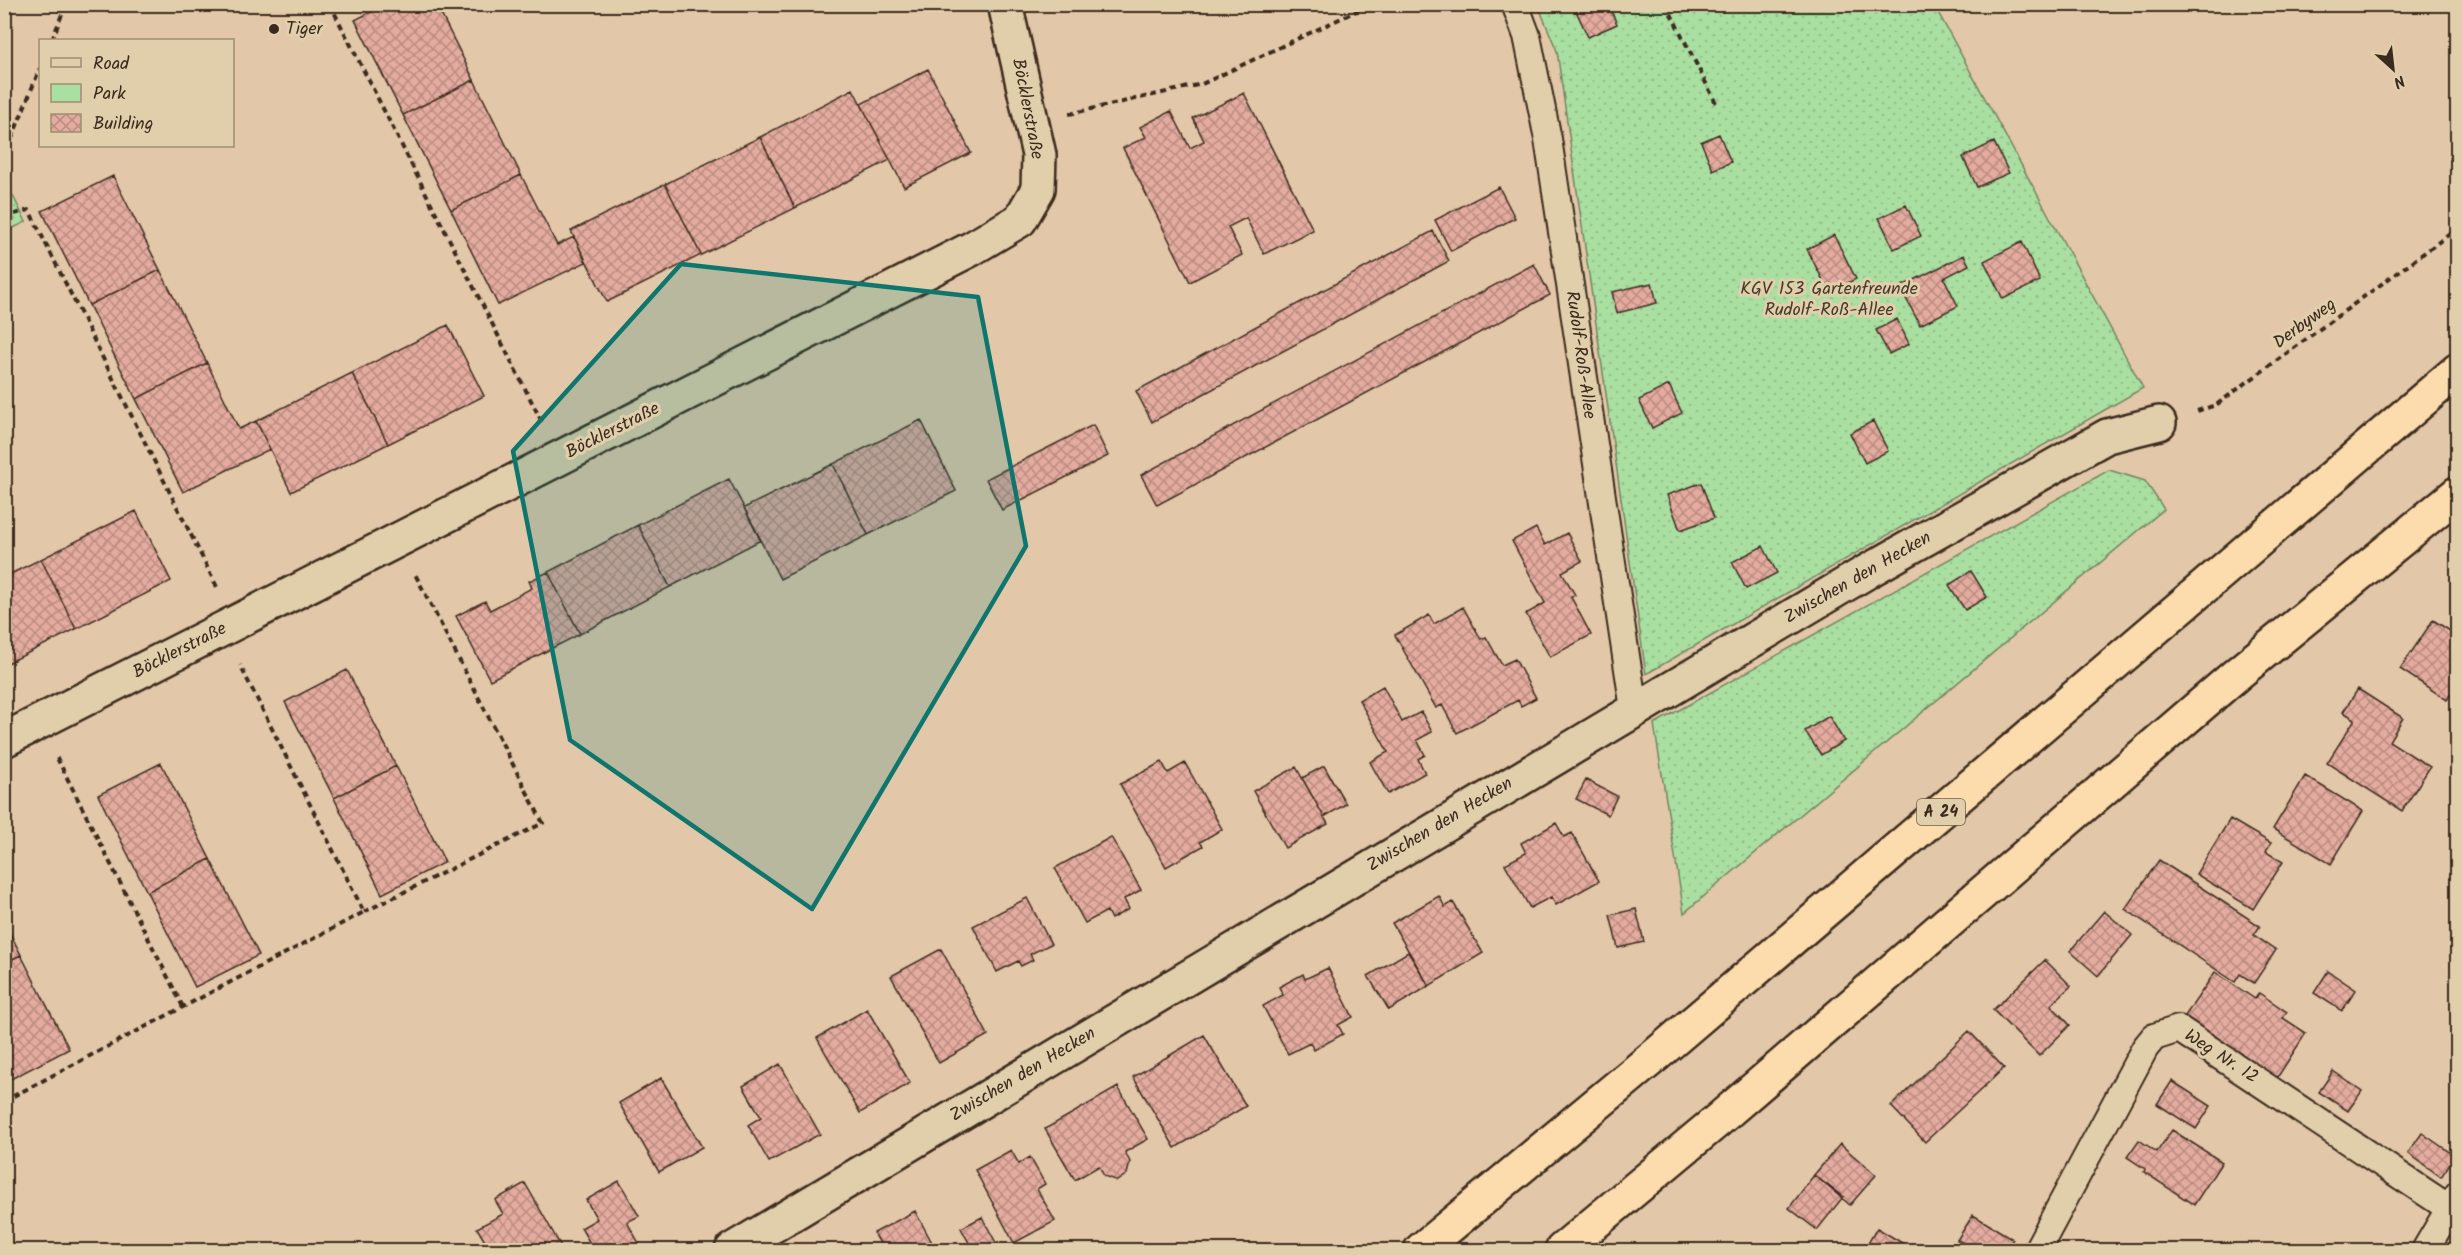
<svg xmlns="http://www.w3.org/2000/svg" width="2462" height="1255" font-family="Kalam,sans-serif">
	<style>
		.green { fill: url(#green-dots); stroke: #728460; stroke-width: 1.5 }
		.building { fill: url(#building-cross-hatch); stroke: #3b2a1e; stroke-width: 1.5 }
		.lines { fill: none; stroke-linecap: round; stroke-linejoin: round }
		.lane-casing { stroke: #3b2a1e; stroke-width: 30 }
		.street-casing { stroke: #3b2a1e; stroke-width: 38 }
		.highway-casing { stroke: #3b2a1e; stroke-width: 38 }
		.path { stroke: #3b2a1e; stroke-width: 4; stroke-dasharray: 6 4.5; stroke-linecap: butt }
		.lane { stroke: #e1cfac; stroke-width: 26 }
		.street { stroke: #e1cfac; stroke-width: 33 }
		.highway { stroke: #fcdcac; stroke-width: 33 }
		.marked { fill: #0f766e; fill-opacity: 0.2; stroke: #0f766e; stroke-width: 4.5; stroke-linejoin: round }
		.poi-dot { fill: #3b2a1e; stroke: #e1cfac; stroke-width: 2 }
		.labels { text-anchor: middle; dominant-baseline: central; stroke-width: 6; stroke-linejoin: round; paint-order: stroke }
		.shield { fill: #e1cfac; stroke: #6d5c49; stroke-width: 1.5 }
		.shield-label { font-size: 16px; font-weight: bold; fill: #3b2a1e }
		.poi-label { font-size: 18px; fill: #3b2a1e; stroke: #e1cfac; text-anchor: start }
		.street-label { font-size: 18px; fill: #3b2a1e; stroke: #e1cfac }
		.park-label { font-size: 18px; fill: #463c2b; stroke: #e1cfac }
	</style>
	<defs>
		<pattern id="green-dots" width="8" height="8" patternUnits="userSpaceOnUse" patternTransform="scale(1.5)"><rect width="8" height="8" fill="#aadfa2"/><path d="M2 2h.1M6 6h.1" fill="none" stroke="#93c08b" stroke-width="1.8" stroke-linecap="round"/></pattern>
		<pattern id="building-cross-hatch" width="8" height="8" patternUnits="userSpaceOnUse" patternTransform="scale(1.5)"><rect width="8" height="8" fill="#e4ab9f"/><path d="M0 0l8 8M0 8l8-8" fill="none" stroke="#ba8b81"/></pattern>
	</defs>
	<rect width="100%" height="100%" fill="#e2c8a9"/>
	<filter id="ink" filterUnits="userSpaceOnUse"><feTurbulence type="fractalNoise" baseFrequency=".0167" numOctaves="2"/><feDisplacementMap in="SourceGraphic" scale="12" xChannelSelector="R" yChannelSelector="G"/><feConvolveMatrix kernelMatrix="1 2 1 2 8 2 1 2 1" color-interpolation-filters="sRGB"/></filter>
	<g filter="url(#ink)">
		<path class="green" d="M1538,5H1934L2143,388L1646,674L1557,51Z
			M5,180L26,222L5,232H4Z
			M2109,470L2145,481L2164,509L1684,913L1654,724Z"/>
		<path class="building" d="M386,4H436L474,80L403,115L355,20Z
			M1573,4H1608L1617,24L1588,37Z
			M928,69L971,153L904,187L861,104Z
			M474,80L521,175L451,210L403,115Z
			M853,89L890,160L795,208L760,137Z
			M1244,93L1313,230L1264,254L1246,218L1228,227L1242,255L1190,282L1123,148L1146,137L1140,127L1171,111L1190,148L1204,141L1193,118Z
			M1719,134L1731,162L1713,170L1701,142Z
			M760,137L795,208L701,255L665,184Z
			M1994,142L2009,173L1977,187L1963,157Z
			M521,175L557,245L574,237L586,262L498,305L451,210Z
			M113,176L160,270L89,305L42,211Z
			M665,184L701,255L607,302L571,231Z
			M1499,187L1515,218L1451,251L1435,220Z
			M1906,205L1921,236L1894,249L1879,218Z
			M1433,231L1449,261L1152,422L1136,391Z
			M1834,235L1856,279L1829,292L1807,249Z
			M2022,242L2040,281L2003,299L1984,261Z
			M1964,255L1969,265L1944,278L1958,306L1920,325L1900,287Z
			M1534,264L1550,295L1157,505L1141,475Z
			M160,270L207,363L136,399L89,305Z
			M1652,283L1657,303L1617,313L1612,292Z
			M1897,319L1909,344L1889,354L1876,330Z
			M448,325L484,396L388,444L352,373Z
			M207,363L239,429L256,421L270,449L183,492L136,399Z
			M352,373L388,444L291,492L256,421Z
			M1669,385L1682,413L1652,428L1639,400Z
			M921,420L956,491L868,535L833,464Z
			M1873,421L1888,451L1865,463L1850,433Z
			M1093,425L1108,456L1002,510L986,479Z
			M833,464L868,535L780,579L744,508Z
			M729,479L761,540L670,587L638,525Z
			M1701,483L1714,518L1680,530L1667,495Z
			M136,511L171,581L76,629L41,559Z
			M638,525L670,587L580,634L548,572Z
			M1536,528L1545,545L1567,533L1582,561L1562,572L1575,595L1571,597L1591,635L1550,657L1526,614L1545,603L1512,541Z
			M1763,546L1777,573L1746,589L1732,562Z
			M41,559L76,629L4,665V577Z
			M1971,571L1987,597L1965,610L1949,585Z
			M548,572L580,634L490,680L456,616L485,601L490,610L532,588L529,581Z
			M1463,607L1481,639L1486,637L1502,665L1515,659L1536,698L1521,706L1518,700L1457,733L1442,705L1436,708L1395,635L1429,615L1434,624Z
			M2433,620L2458,636V684L2447,700L2400,669Z
			M347,670L396,766L334,798L285,702Z
			M1383,686L1402,722L1421,712L1432,732L1417,740L1425,755L1418,759L1425,773L1388,794L1370,762L1388,752L1359,700Z
			M2358,689L2403,718L2389,741L2430,767L2402,811L2327,763L2355,719L2343,712Z
			M1829,716L1844,741L1821,755L1805,731Z
			M1162,762L1168,773L1185,763L1222,829L1200,842L1203,846L1166,867L1120,784Z
			M161,763L210,859L147,892L98,795Z
			M396,766L445,862L382,894L334,798Z
			M1324,766L1346,804L1324,817L1302,778Z
			M1296,767L1328,824L1285,848L1253,791Z
			M2305,776L2363,811L2331,864L2273,829Z
			M1586,780L1617,796L1608,815L1576,799Z
			M2230,819L2271,843L2266,852L2283,862L2253,909L2196,874Z
			M1556,823L1564,837L1572,833L1599,881L1556,905L1551,897L1530,908L1505,864L1526,853L1521,843Z
			M1111,837L1141,890L1124,899L1129,909L1111,919L1107,911L1085,923L1055,868Z
			M210,859L259,955L195,987L147,892Z
			M2159,860L2260,926L2254,935L2276,950L2254,983L2240,974L2235,982L2125,909Z
			M1439,896L1445,907L1453,902L1483,953L1429,986L1392,923Z
			M1027,898L1051,944L1030,954L1033,960L1021,966L1018,961L997,972L973,926Z
			M1636,909L1644,942L1618,948L1610,915Z
			M2104,911L2132,935L2098,976L2070,951Z
			M4,921L21,955L4,963Z
			M941,949L988,1035L939,1063L891,976Z
			M1408,952L1429,986L1389,1010L1368,976Z
			M21,955L69,1049L5,1082L4,963Z
			M2045,960L2071,986L2051,1005L2070,1025L2039,1056L1993,1010Z
			M1328,968L1353,1017L1338,1025L1343,1034L1314,1050L1310,1043L1288,1054L1263,1006L1283,995L1279,987L1303,974L1305,979Z
			M2328,971L2356,990L2342,1011L2314,993Z
			M2215,972L2255,999L2259,993L2287,1012L2283,1018L2306,1033L2277,1078L2185,1016Z
			M867,1009L910,1083L860,1113L817,1038Z
			M1969,1031L2004,1068L1925,1142L1891,1106Z
			M1204,1035L1246,1106L1175,1148L1133,1077Z
			M780,1064L820,1134L769,1162L748,1125L761,1117L743,1086Z
			M2333,1071L2362,1091L2348,1111L2319,1092Z
			M661,1078L702,1147L659,1172L619,1103Z
			M2172,1081L2211,1106L2196,1129L2157,1104Z
			M1118,1087L1148,1139L1125,1152L1130,1162L1127,1174L1117,1181L1104,1176L1099,1166L1075,1180L1045,1129Z
			M2172,1130L2222,1162L2194,1205L2144,1172L2145,1169L2127,1157L2139,1140L2157,1152Z
			M2422,1133L2455,1156L2441,1177L2408,1153Z
			M1840,1144L1876,1175L1850,1205L1814,1175Z
			M1011,1150L1019,1164L1030,1157L1045,1184L1037,1189L1055,1221L1014,1243L975,1170Z
			M1814,1175L1843,1197L1817,1230L1789,1208Z
			M619,1181L639,1216L627,1222L640,1245L631,1250H594L581,1228L597,1219L586,1200Z
			M525,1183L563,1250H490L477,1228L503,1214L495,1200Z
			M915,1211L936,1250H870L881,1245L874,1233Z
			M1973,1215L2013,1239L2006,1250H1976L1957,1240Z
			M982,1217L1000,1250H973L961,1228Z
			M1877,1228L1914,1250H1864Z"/>
		<g class="lines">
			<defs>
				<path id="lane" d="M1515,4L1527,36L1548,139L1634,709
					M2037,1250L2145,1048L2154,1037L2179,1029L2458,1214
					M2425,1250L2458,1194"/>
				<path id="street" d="M4,740L971,249L1020,220L1038,189L1039,155L1005,4
					M732,1250L1868,571L2107,436L2159,423"/>
				<path id="highway" d="M1421,1250L1657,1054L2458,370
					M1562,1250L1717,1121L2237,674L2458,493"/>
			</defs>
			<use href="#lane" class="lane-casing"/>
			<use href="#street" class="street-casing"/>
			<use href="#highway" class="highway-casing"/>
			<path class="path" d="M330,4L543,424
				M1666,4L1716,103
				M52,40L66,4
				M1069,114L1202,84L1371,4
				M4,158L40,68
				M4,217L29,210L218,589
				M2197,411L2216,405L2458,228
				M57,758L183,1007
				M364,912L543,823L415,574
				M4,1101L364,912L240,665"/>
			<use href="#lane" class="lane"/>
			<use href="#street" class="street"/>
			<use href="#highway" class="highway"/>
		</g>
	</g>
	<path class="marked" d="M681,264L978,297L1026,546L812,909L570,740L513,451Z"/>
	<circle class="poi-dot" cx="274" cy="29" r="6"/>
	<g class="labels">
		<rect class="shield" x="1917" y="799" width="48" height="26" rx="4.5"/>
		<g class="shield-label">
			<text x="1941" y="812">A 24</text>
		</g>
		<g class="poi-label">
			<text x="286" y="29">Tiger</text>
		</g>
		<g class="street-label">
			<text transform="translate(1027 109) rotate(79)">Böcklerstraße</text>
			<text transform="translate(2305 324) rotate(-36)">Derbyweg</text>
			<text transform="translate(1580 355) rotate(82)">Rudolf-Roß-Allee</text>
			<text transform="translate(613 431) rotate(-27)">Böcklerstraße</text>
			<text transform="translate(1858 578) rotate(-30)">Zwischen den Hecken</text>
			<text transform="translate(180 651) rotate(-27)">Böcklerstraße</text>
			<text transform="translate(1440 825) rotate(-31)">Zwischen den Hecken</text>
			<text transform="translate(2221 1057) rotate(33)">Weg Nr. 12</text>
			<text transform="translate(1023 1075) rotate(-31)">Zwischen den Hecken</text>
		</g>
		<g class="park-label">
			<text x="1829" y="289">KGV 153 Gartenfreunde<tspan x="1829" dy="21">Rudolf-Roß-Allee</tspan></text>
		</g>
	</g>
	<rect width="2462" height="1255" fill="none" stroke="#e1cfac" stroke-width="24"/>
	<rect x="12" y="12" width="2438" height="1231" fill="none" stroke="#3b2a1e" stroke-width="2" filter="url(#ink)"/>
	<rect x="39" y="39" width="195" height="108" fill="#e1cfac" stroke="#9f8d73" stroke-width="1.5"/>
	<rect x="51" y="58" width="30" height="9" fill="#e1cfac" stroke="#9f8d73" stroke-width="1.5"/>
	<text x="93" y="69" font-size="18" fill="#3b2a1e">Road</text>
	<rect x="51" y="84" width="30" height="18" fill="#aadfa2" stroke="#9f8d73" stroke-width="1.5"/>
	<text x="93" y="99" font-size="18" fill="#3b2a1e">Park</text>
	<rect x="51" y="114" width="30" height="18" fill="url(#building-cross-hatch)" stroke="#9f8d73" stroke-width="1.5"/>
	<text x="93" y="129" font-size="18" fill="#3b2a1e">Building</text>
	<g transform="translate(2393 69) rotate(153)" stroke="#e1cfac" stroke-width="4.5" paint-order="stroke">
	<path d="M0-4.5L10 22L0 15L-10 22Z" fill="#3b2a1e"/>
	<text y="-9" font-size="16" font-weight="bold" text-anchor="middle" fill="#3b2a1e">N</text>
	</g>
</svg>
